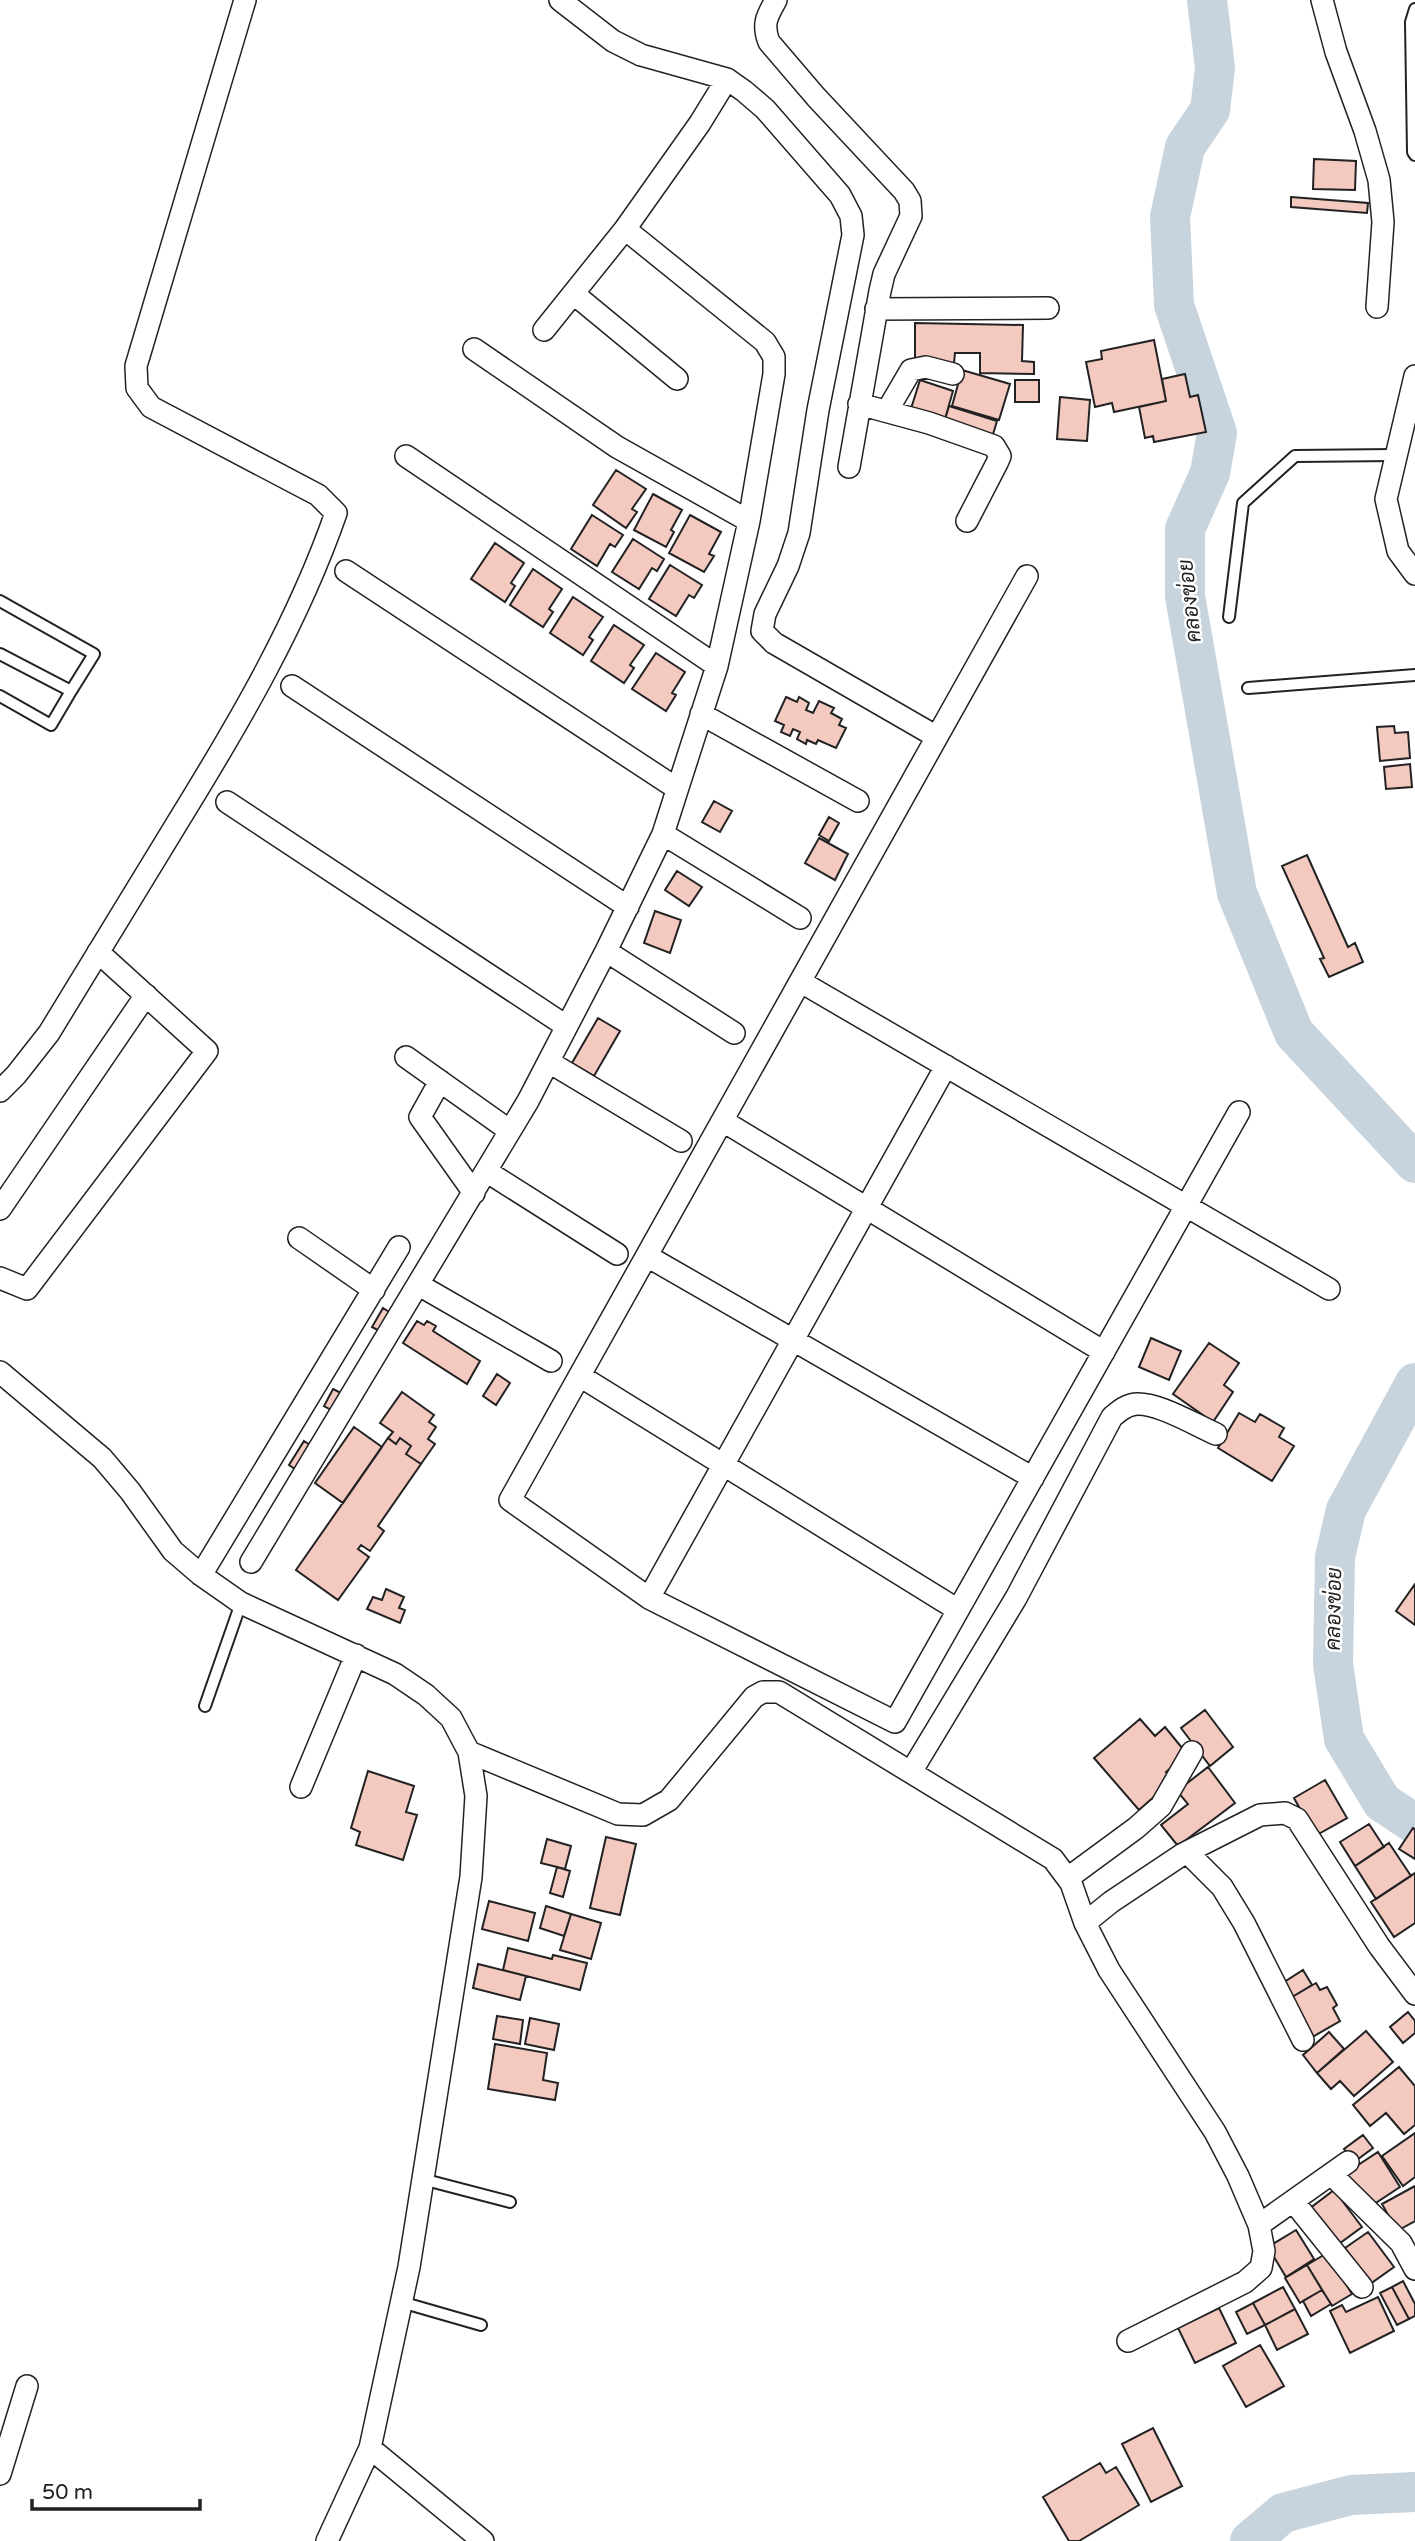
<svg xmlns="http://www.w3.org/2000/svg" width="1415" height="2541" font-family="'Varela Round',Sarabun,sans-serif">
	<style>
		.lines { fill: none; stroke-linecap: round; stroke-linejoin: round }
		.river { stroke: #c7d3dd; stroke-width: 40 }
		.building { fill: #f3c9c0; stroke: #222; stroke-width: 2 }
		.service-casing { stroke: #222; stroke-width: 14 }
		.minor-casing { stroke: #222; stroke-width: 24 }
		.service { stroke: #fff; stroke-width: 10 }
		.minor { stroke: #fff; stroke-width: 21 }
		.labels { text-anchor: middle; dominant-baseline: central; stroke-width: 5; stroke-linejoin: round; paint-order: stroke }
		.water-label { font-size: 21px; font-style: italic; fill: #222; stroke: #fff }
	</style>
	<rect width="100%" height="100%" fill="#fff"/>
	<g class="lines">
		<path class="river" d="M1207,0L1215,68L1210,110L1185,147L1170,217L1174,305L1217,433L1210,473L1185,529V596L1237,893L1294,1033L1415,1163
			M1415,1383L1346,1510L1335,1557L1333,1664L1344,1739L1382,1802L1415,1824
			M1250,2541L1283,2513L1351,2495L1415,2492"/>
	</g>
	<path class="building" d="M1314,159L1356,161L1355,190L1313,189Z
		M1291,197L1368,203L1367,213L1291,207Z
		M915,323L1023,325L1022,361L1034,362V374L980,373V353H955L954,363L915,362Z
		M1154,340L1166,401L1114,412L1112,403L1095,407L1086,362L1102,359L1101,351Z
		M962,370L1010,384L999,420L952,406Z
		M1185,374L1190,397L1198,395L1206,432L1154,442L1153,436L1145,438L1139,407L1166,401L1162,379Z
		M920,380L953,391L943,426L909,415Z
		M1015,380H1039V402H1015Z
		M1060,397L1090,400L1087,441L1057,439Z
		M949,406L997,421L991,441L943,426Z
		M616,470L646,489L632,509L637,512L626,528L593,505Z
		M653,494L682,510L671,530L674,532L666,547L634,530Z
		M592,515L623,535L615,547L610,544L597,566L571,549Z
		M690,515L721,532L709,554L714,556L704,572L669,553Z
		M633,539L664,559L657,571L652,568L639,589L612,572Z
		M495,543L524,563L511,583L515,586L505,602L471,579Z
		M670,565L702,585L694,598L689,595L676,616L649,599Z
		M533,569L562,589L549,609L553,612L543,627L510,605Z
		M573,597L603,617L589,637L593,640L583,655L550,633Z
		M614,625L644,645L630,665L634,668L624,683L591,661Z
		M656,653L685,672L672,693L676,695L666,711L632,689Z
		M786,697L797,702L799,697L809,703L806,710L813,713L819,701L834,708L831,713L842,719L839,725L846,728L836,748L818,740L816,744L807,740L806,744L797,739L800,732L793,729L790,736L781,732L784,725L775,721Z
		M1394,726L1395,733L1408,732L1410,758L1380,761L1377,727Z
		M1410,764L1412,787L1386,789L1384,767Z
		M714,801L732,811L720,832L702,822Z
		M829,817L839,823L829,841L819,835Z
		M819,838L848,854L835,880L805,863Z
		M1307,855L1348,947L1355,943L1363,962L1329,977L1320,959L1324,958L1282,866Z
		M677,871L702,887L689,906L665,890Z
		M655,911L681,920L670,953L644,943Z
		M598,1018L620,1031L594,1076L572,1063Z
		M383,1308L394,1315L383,1333L372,1327Z
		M417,1321L424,1325L427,1321L436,1326L433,1331L480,1361L467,1384L403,1343Z
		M1151,1338L1181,1351L1169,1380L1139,1367Z
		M1209,1343L1239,1363L1224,1385L1233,1392L1213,1422L1173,1394Z
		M497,1374L510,1383L496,1405L483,1396Z
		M333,1389L343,1394L333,1411L324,1406Z
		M402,1392L434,1415L429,1422L436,1427L428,1439L435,1444L421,1464L406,1454L411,1446L400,1438L396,1444L388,1438L393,1432L380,1423Z
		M1239,1413L1255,1422L1260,1414L1284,1428L1279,1437L1294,1446L1272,1481L1218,1448Z
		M354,1427L382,1447L343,1503L315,1483Z
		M388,1438L396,1444L400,1438L411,1446L406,1454L421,1464L378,1526L384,1531L370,1551L361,1545L358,1549L369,1557L338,1600L296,1570Z
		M304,1441L313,1447L298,1471L289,1465Z
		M1415,1584V1625L1396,1611Z
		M386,1589L404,1597L399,1608L405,1610L400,1623L367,1609L373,1597L382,1600Z
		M1205,1710L1233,1747L1210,1766L1181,1728Z
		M1140,1719L1155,1736L1165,1727L1187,1754L1166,1772L1173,1780L1139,1810L1094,1758Z
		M1208,1767L1235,1803L1178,1846L1161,1825L1188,1804L1177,1791Z
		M368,1771L414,1786L406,1812L417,1815L403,1860L356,1845L360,1832L351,1828Z
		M1325,1780L1347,1818L1315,1836L1294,1798Z
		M1369,1824L1384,1847L1355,1866L1340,1842Z
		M1413,1828L1415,1830V1859L1399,1849Z
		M606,1837L636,1844L620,1915L590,1908Z
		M547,1839L571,1846L565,1869L541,1863Z
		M1389,1843L1411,1876L1376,1899L1355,1866Z
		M557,1867L570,1871L563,1897L550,1893Z
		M1415,1873V1923L1394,1937L1371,1902Z
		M489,1901L535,1913L528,1941L482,1929Z
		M546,1906L571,1914L564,1936L540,1928Z
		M571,1914L601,1923L591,1959L560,1950Z
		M508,1948L552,1959L553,1955L587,1963L580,1990L503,1970Z
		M478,1964L526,1976L520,2000L473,1988Z
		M1303,1970L1312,1985L1287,2000L1278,1986Z
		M1316,1983L1320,1990L1327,1987L1337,2005L1333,2008L1340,2021L1309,2039L1287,2000Z
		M1408,2012L1415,2021V2033L1403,2043L1390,2027Z
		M497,2016L523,2020L520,2044L493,2039Z
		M530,2018L559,2024L554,2050L525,2044Z
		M1366,2031L1393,2062L1354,2096L1340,2081L1331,2089L1317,2073Z
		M1329,2032L1344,2049L1317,2073L1303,2055Z
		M495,2044L547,2053L543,2080L558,2083L555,2100L488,2089Z
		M1399,2067L1415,2086V2125L1404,2134L1386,2113L1370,2126L1353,2105Z
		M1415,2133V2177L1403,2186L1382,2156Z
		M1363,2135L1373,2148L1354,2162L1344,2149Z
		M1378,2152L1400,2187L1368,2208L1346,2173Z
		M1415,2186V2221L1397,2231L1382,2204Z
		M1334,2190L1362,2227L1336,2246L1309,2209Z
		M1296,2230L1314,2259L1286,2277L1268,2247Z
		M1368,2232L1394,2267L1370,2284L1345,2248Z
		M1327,2253L1352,2294L1332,2306L1307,2265Z
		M1307,2265L1322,2290L1300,2303L1285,2278Z
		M1403,2281L1415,2304V2316L1409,2319L1392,2287Z
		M1283,2287L1295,2309L1265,2325L1253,2303Z
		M1392,2287L1409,2319L1397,2325L1380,2293Z
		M1322,2290L1331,2304L1311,2316L1303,2301Z
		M1378,2297L1394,2331L1350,2353L1330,2311L1342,2305L1346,2312Z
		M1253,2303L1265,2325L1247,2334L1236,2312Z
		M1219,2308L1236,2343L1195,2363L1178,2328Z
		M1295,2309L1308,2334L1277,2350L1265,2325Z
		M1260,2345L1284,2386L1246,2407L1223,2366Z
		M1153,2428L1182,2486L1151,2502L1122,2444Z
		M1100,2463L1106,2473L1116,2467L1139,2505L1079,2541H1069L1043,2497Z"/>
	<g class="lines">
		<defs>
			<path id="service" d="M1415,9L1411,22L1413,152L1415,155
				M0,601L94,654L71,691L0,654
				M1229,617L1243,503L1295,456L1395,455
				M1248,688L1415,675
				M0,696L51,725L71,691
				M205,1706L241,1603
				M422,2179L510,2202
				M401,2302L481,2325"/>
			<path id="minor" d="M560,0L613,41L641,55L727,79L744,91L765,109L840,195L851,216L853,235L818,410L799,533L788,566L765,614L762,631L774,643L937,737
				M776,0C767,16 762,24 769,42L816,97L904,191L910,201L911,216L884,274L880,291L849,467
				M1322,0L1336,52L1365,131L1379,180L1383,222L1377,307
				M574,294L677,379
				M876,309L1048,308
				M544,330L625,229
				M474,349L617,447L749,521
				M1415,376L1386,499L1398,551L1415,574
				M859,404L929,423L994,446L1000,456L997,463L967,521
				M887,411L911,370L926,367L953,374
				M406,456L717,666
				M346,571L676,788
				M1027,576L510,1500L649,1598L895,1722L1239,1112
				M292,686L628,907
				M701,714L858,801
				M227,802L566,1026
				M663,834L800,918
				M606,951L734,1033
				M801,982L1329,1289
				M406,1057L510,1131
				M549,1062L681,1141
				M440,1081L420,1117L474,1193
				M0,1091L16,1075L49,1033C92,962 136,891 179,820C240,721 298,622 336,513L318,495L151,407L137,388L136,366L245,0
				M723,1121L1104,1352
				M486,1171L617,1254
				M0,1209L146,995
				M299,1238L374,1290
				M647,1256L1033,1478
				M0,1278L27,1289L207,1051L98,952
				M419,1285L551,1361
				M0,1372L102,1458L130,1491L173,1551L201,1575L241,1603L395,1674L426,1695L451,1718L469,1752L476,1796L471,1877L409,2267L370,2448L327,2541
				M580,1376L958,1610
				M251,1562L528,1101L606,951L663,834L717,666L749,521L774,374V357L765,342L625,229L700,123L727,79
				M201,1575L399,1247
				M649,1598L946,1066
				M469,1752L618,1814L643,1815L669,1800L754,1697L763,1692H779L1053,1859L1071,1883L1085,1923L1109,1970L1215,2132L1238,2176L1259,2225L1264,2251L1261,2268L1245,2282L1128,2341
				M911,1772L1016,1598L1112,1417C1118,1412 1123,1407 1131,1405C1153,1399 1195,1425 1216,1434
				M301,1787L356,1655
				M1187,1852L1222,1887L1244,1923L1303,2040
				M1068,1878L1136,1828L1161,1806L1192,1752
				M1085,1923L1111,1902L1183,1854L1260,1815L1285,1813L1297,1819L1379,1946L1415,1994
				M1331,2174L1401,2243L1415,2269
				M1293,2201L1362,2287
				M1259,2225L1348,2162
				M370,2448L483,2541
				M0,2474L27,2386"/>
		</defs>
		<use href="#service" class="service-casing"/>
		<use href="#minor" class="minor-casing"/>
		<use href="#service" class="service"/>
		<use href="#minor" class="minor"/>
	</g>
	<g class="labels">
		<g class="water-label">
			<text transform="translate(1190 601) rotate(-96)">คลองข่อย</text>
			<text transform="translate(1334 1609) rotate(-89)">คลองข่อย</text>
		</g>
	</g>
	<path d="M32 2499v10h168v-10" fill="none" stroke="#222222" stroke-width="3.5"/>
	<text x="42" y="2499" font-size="21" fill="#222222" stroke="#ffffff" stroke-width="5" paint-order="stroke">50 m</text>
</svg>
